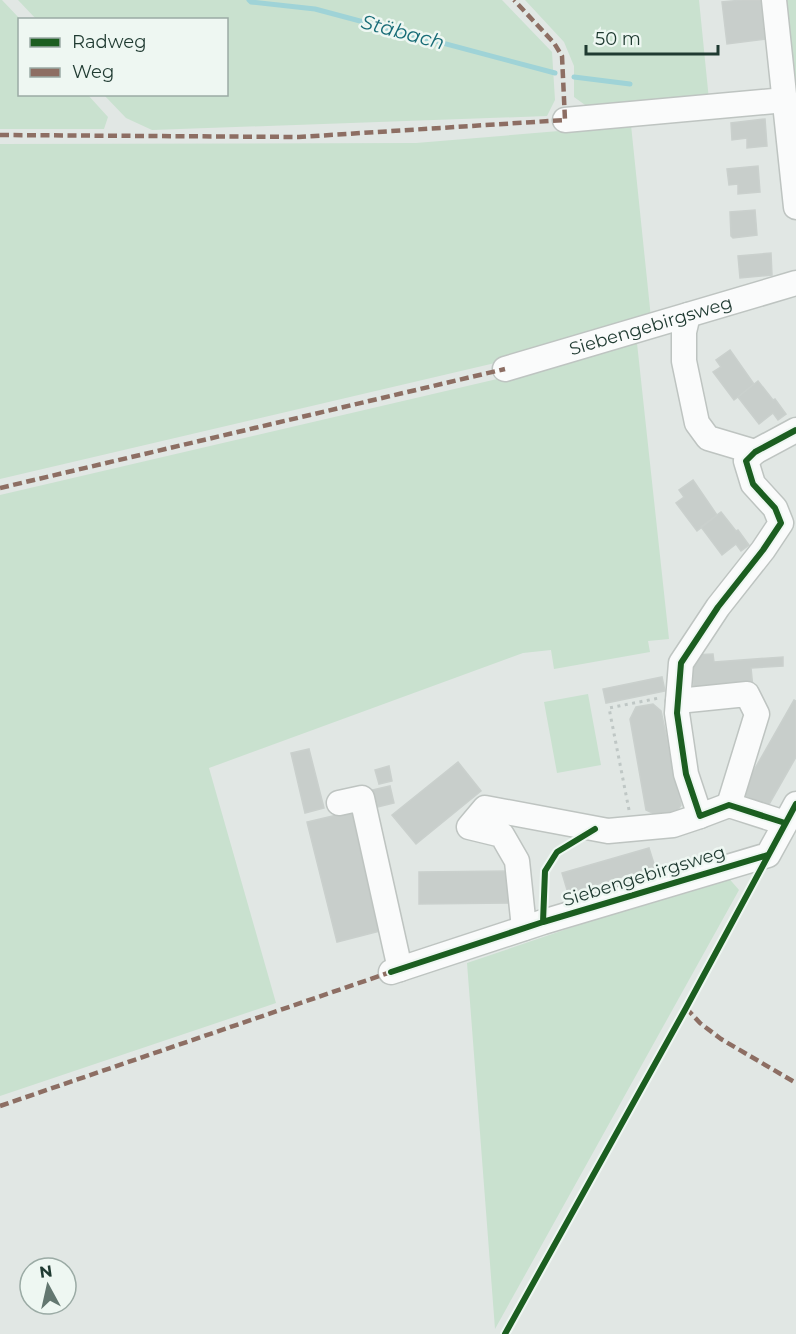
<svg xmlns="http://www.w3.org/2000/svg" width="796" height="1334" font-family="Montserrat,sans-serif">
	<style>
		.grass { fill: #c9e1cf }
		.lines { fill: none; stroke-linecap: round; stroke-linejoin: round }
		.stream { stroke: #9fd3d7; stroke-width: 5 }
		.building { fill: #c8cecb; stroke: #cad0cd; stroke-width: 1.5 }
		.minor-casing { stroke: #bec4c1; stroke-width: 27 }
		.path { stroke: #bfc7c5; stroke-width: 3; stroke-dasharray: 3 4.5; stroke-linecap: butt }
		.minor { stroke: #fafbfb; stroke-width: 24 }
		.quiet { stroke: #8d6e63; stroke-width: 4.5; stroke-dasharray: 9 4.5; stroke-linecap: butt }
		.cycleway-casing { stroke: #eef7f2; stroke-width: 10 }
		.cycleway { stroke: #1b5e20; stroke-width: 6 }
		.labels { text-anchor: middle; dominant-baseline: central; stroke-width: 5; stroke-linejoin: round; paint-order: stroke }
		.street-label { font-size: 18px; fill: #1f3a31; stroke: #eef7f2 }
		.water-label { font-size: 20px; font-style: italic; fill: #186c77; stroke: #eef7f2 }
	</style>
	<rect width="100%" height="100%" fill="#e1e7e4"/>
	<path class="grass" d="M0,0H2L20,19V94L88,95L108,117L104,129H0Z
		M18,0H502L552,52L555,100L547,116L152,130L126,118L104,95L226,94V20L36,19Z
		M525,0H699L709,100L592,110L574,97V66L564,42Z
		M784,0H796V119Z
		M631,125L651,318L495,363L0,479V144L416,143Z
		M637,343L669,639L648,641L650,652L554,669L551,650L523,653L209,768L276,1003L0,1096V495L510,376L615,350Z
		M588,694L601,765L557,773L544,702Z
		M726,875L739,890L495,1329L467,963Z"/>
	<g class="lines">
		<path class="stream" d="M249,0L251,2L315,9L555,73
			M574,77L630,84"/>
	</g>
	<path class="building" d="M742,0H761L766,39L727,44L722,2Z
		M765,119L767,146L747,148V138L732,140L731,123Z
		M758,166L760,192L738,194V184L729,185L727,169Z
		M755,210L757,235L733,238L731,236L730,212Z
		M771,253L772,275L740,278L738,256Z
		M730,350L754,384L734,400L713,372L721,367L716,360Z
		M758,381L773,400L775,399L786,414L778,420L773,413L759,424L738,397Z
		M693,480L717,515L697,531L676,503L684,497L679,490Z
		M721,512L736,531L738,530L749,545L741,551L736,544L722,555L701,527Z
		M713,654L714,662L783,657V666L751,668L753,688L694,693L691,655Z
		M662,677L665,691L606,703L603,689Z
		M794,700L796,701V757L767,808L741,793Z
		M653,704L661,711L681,805L675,814L661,817L646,810L630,719L636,707Z
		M309,749L324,808L305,813L291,753Z
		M458,762L481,791L416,844L392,815Z
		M389,766L392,781L379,784L375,770Z
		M390,786L394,803L373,808L368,791Z
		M354,811L384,930L337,942L307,822Z
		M649,848L655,867L568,893L562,873Z
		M510,871V903L419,904V872Z"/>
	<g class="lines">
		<defs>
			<g id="minor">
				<path d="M774,0L796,207"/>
				<path d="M565,120L785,100"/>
				<path d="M688,315L684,332V361L697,423L708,438L755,452"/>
				<path id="s1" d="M505,369L796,283"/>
				<path d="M678,701L747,694L757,714L729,805"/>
				<path d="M339,803L362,798L400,969"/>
				<path d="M785,823L729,805L700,816L686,774L677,713L681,663L718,607L763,550L781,523L775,508L753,484L746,461L755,452L796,430"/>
				<path d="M524,928L517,861L502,835L469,827L485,808L608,831L673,825L700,816"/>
				<path d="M391,972L543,922L768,855L796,804"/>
			</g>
		</defs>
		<use href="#minor" class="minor-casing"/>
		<path class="path" d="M629,810L609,708L659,698"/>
		<use href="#minor" class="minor"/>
		<path class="quiet" d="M0,135L299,137L565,120L562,56L554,43L514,0
			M0,488L505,369
			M686,1008L700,1023L721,1039L796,1083
			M0,1106L391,972"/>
		<defs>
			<path id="cycleway" d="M785,823L729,805L700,816L686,774L677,713L681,663L718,607L763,550L781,523L775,508L753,484L746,461L755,452L796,430
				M543,922L545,871L557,852L595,829
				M391,972L543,922L768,855
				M505,1334L686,1008L796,804"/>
		</defs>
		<use href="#cycleway" class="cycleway-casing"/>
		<use href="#cycleway" class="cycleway"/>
	</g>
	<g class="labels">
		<g class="street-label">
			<text stroke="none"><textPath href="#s1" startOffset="152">Siebengebirgsweg</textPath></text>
			<text transform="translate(644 876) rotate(-17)">Siebengebirgsweg</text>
		</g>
		<g class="water-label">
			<text transform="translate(403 32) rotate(15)">Stäbach</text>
		</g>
	</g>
	<rect x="18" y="18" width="210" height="78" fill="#eef7f2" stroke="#9baba5" stroke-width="1.5"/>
	<rect x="30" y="38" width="30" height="9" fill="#1b5e20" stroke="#9baba5" stroke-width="1.5"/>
	<text x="72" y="48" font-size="18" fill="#1f3a31">Radweg</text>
	<rect x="30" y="68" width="30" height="9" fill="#8d6e63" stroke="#9baba5" stroke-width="1.5"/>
	<text x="72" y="78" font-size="18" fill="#1f3a31">Weg</text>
	<g transform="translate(48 1286) rotate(352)"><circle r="28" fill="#eef7f2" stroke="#9baba5" stroke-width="1.5"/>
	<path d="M0-4.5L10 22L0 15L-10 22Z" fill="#637770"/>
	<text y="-9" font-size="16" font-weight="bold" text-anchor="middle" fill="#1f3a31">N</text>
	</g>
	<path d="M586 45v9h132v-9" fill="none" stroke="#1f3a31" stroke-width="3"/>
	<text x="595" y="45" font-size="18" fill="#1f3a31" stroke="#eef7f2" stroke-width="4.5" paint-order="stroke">50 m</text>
</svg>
